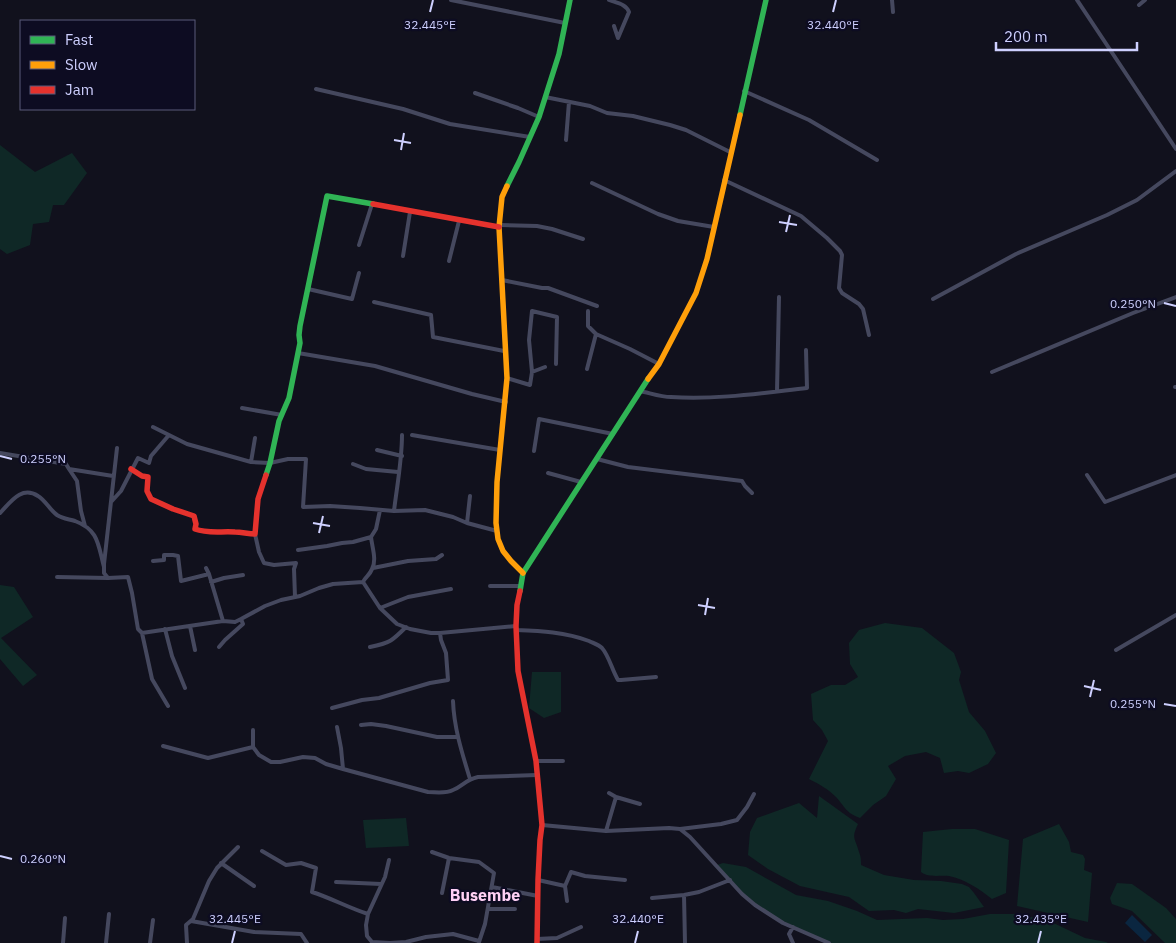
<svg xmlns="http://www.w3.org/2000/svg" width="1176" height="943" font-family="'IBM Plex Sans',sans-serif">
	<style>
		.green { fill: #0f2826 }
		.water { fill: #0a2640 }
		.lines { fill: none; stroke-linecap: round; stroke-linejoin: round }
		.street { stroke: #45485e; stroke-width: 4 }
		.fast { stroke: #30b455; stroke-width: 5.5 }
		.slow { stroke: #ff9f0a; stroke-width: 5.5 }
		.jam { stroke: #e5322d; stroke-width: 5.5 }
		.ticks { fill: none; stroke: #ced0ff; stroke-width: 2 }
		.labels { text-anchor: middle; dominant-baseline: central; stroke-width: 4.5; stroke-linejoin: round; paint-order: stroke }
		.quarter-label { font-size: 16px; font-weight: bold; fill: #ffd0f5; stroke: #0d0c22 }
		.ticks-label { font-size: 12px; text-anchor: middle; fill: #ced0ff; stroke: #0d0c22; stroke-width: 4.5; stroke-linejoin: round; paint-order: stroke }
	</style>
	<rect width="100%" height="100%" fill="#11111d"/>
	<path class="green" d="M0,145L35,172L72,153L87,173L64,205H53L49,222L33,224L30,245L7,254L0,249Z
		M0,585L14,587L33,617L1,638L37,675L23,686L0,659Z
		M885,623L922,628L954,653L961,672L959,680L969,712L985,731L996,753L988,764L969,773L958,771L944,773L940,758L926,752L905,756L888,766L896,779L886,796L873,805L860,818C846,813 845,807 836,797C828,789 819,784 809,779L828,741L822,730L813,720L811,694L831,685H845L858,677L850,664L849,643L859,630Z
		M532,672H561V712L544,718L529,708Z
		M819,796L858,824C851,839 855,837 859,852C861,856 861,861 861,865L884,875L914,880L941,881L962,884L969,887L974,893L984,907L954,913L918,909L906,913L894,910L869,911L849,897L800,886L768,869L748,855L750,832L757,818L799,803L817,818Z
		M406,818L409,846L366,848L363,820Z
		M1059,824L1069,842L1071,852L1083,855L1085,859L1084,870L1092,873L1088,922L1017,906L1023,839Z
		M952,829H975L1009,840L1006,893L992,899C979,889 965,879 949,876C939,875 929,878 921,872L923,832Z
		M723,863L746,867L796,895L828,901L857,911L877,920L927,918L943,920L963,919L990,914H1014L1047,920L1085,938L1106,942L1108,943H830L774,917L753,904L714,866Z
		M1117,883L1132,884L1166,908L1176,919V943H1165L1132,911L1112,904L1110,898Z"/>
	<path class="water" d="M1132,915L1152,935L1145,942L1125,923Z"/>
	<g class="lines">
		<path class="street" d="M451,0L565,23
			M609,0C617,3 626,4 629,12L618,38L614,26
			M892,0L893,12
			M1077,0L1176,149
			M1139,5L1145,0
			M316,89L403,109L450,124L530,137
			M744,91L809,120L877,160
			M475,93L518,108L539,117
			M545,97L590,106L607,113L633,116L670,125L686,130L730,152
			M566,140L569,102
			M724,180L801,216L827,238L840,251L842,255L839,288L842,293L859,304L863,309L869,335
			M592,183L658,214L678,221L714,227
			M499,225L537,226L552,229L583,239
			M359,245L372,204
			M403,256L410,212
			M449,261L459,221
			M502,280L542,288H548L597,306
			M308,289L352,299L359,273
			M933,299L1016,254L1107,215L1137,200L1176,171
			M374,302L431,315L433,337L504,351
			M588,311V326L596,334L630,349L659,364
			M298,353L375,366L472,394L506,402
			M587,369L596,334
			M532,372L545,367
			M992,372L1133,313L1176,297
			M507,378L530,385L532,372L529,340L532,311L557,317L556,364
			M1175,387H1176
			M640,391C650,393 661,397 671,397C716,400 762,393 807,388L806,350
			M777,391L779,297
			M242,408L282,415
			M153,427L187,444L251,462L270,463L288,459H306L303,507L330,506L360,508L394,511L425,510L453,517L467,523L497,531
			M412,435L500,450
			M377,450L402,456
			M534,451L539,419L613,434
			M0,453L66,464L69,469L113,476
			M597,459L628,467L742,481L745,486L752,493
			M251,462L255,438
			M353,464L366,469L398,472
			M69,469L77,481L81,511L85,526
			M548,473L581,482
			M1087,475L1105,502L1176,475
			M111,502L121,491L138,458L149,463L151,456L169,435
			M394,511C397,486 402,460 402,435
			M0,513C10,503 21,485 38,496C45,500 50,510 57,515C63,519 69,519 75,521C99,530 98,545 104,567
			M467,523L470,496
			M255,534L259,552L264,563L274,565L296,563L294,569L295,597
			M298,550L327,546L342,543L353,542L371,537L376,529L380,510
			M153,561L164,560V555H173L178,556L181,581L209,574
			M206,568L209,574L223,621
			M373,568L408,561L436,559L442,555
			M57,577L108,578L128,577L132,593L138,629L142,633L223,621L235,622L241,619L265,606L281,600L300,596L319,588L333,584L363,582L380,608L397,624L410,629L431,633H440L516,626
			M108,578L104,573V564L117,448
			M211,582L224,578L243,575
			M363,582C365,577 370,575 372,569C377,560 372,547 371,537
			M490,586H520
			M380,608L408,597L451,589
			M190,626L195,650
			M165,629L172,656L185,688
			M516,630C541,631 565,632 589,641C593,643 599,645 602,648C609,656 612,670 618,680H621L656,677
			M142,633L152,679L168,706
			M219,647L225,640L243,624L241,619
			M370,647C390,643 392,641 406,627
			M1116,650L1176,615
			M453,701C454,728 462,753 470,779
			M332,708L362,700L379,698L430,683L448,680L446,653L441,640L440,633
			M361,725L371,724L386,726L437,737H458
			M337,727L341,748L343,769
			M253,730V747L259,755L271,762H280L303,757L315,758L326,764L343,769L428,792C436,792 445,794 453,790C463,786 465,780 478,777L537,775
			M163,746L208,758L253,747
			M536,761H563
			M609,793L616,797L640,804
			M542,825L606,831L669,828L680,829L690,837L742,894L755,905L783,923L829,943
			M680,829L721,824L737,820L747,807L754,794
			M606,831L616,797
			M262,851L286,865L301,863L316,868L312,892C331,898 349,908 368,914
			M432,852L449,858L479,862L494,873L485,924L479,942
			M389,860L385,877L368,914L366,925L367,936L372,942L390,943L406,942L426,937L453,934L479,941
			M221,863L254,886
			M538,880L565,886
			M336,882L381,884
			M492,887L538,896
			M442,893L449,858
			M684,895L685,943
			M652,898L684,895L699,892L730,880
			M567,901L565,886L571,872L585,876L625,880
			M488,909H515
			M191,921L254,932L301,934L307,943
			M793,927L789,934L793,943
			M537,939L557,938L581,927
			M63,943L65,918
			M106,943L109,914
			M150,943L153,920
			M187,943L186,925L193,919L209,881L217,868L238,847"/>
		<path class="fast" d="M740,115L766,0
			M507,186L519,162L539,117L559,54L570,0
			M266,475L270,463L279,421L289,398L300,343L299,335L300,326L327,196L373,204
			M520,591L523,573L648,379"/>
		<path class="slow" d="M507,186L502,197L499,227L507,378L497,482L496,523L498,539L503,551L511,561L523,573
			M648,379L659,364L696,293L707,259L740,115"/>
		<path class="jam" d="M373,204L499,227
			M131,469L142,476L148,477L147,491L151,499L173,509L194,516L196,524L195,529C208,534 221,531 235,532C242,532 248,534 255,534L258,499L266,475
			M520,591L517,605L516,626L518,671L536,761L542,825L540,840L538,880L537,943"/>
	</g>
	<path class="ticks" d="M430,12L433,0M833,12L836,0M394,140L411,143M401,150L404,133M779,222L797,225M786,232L790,215M1164,303L1176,306M0,456L12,459M313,523L330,526M319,533L323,516M698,605L715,608M705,615L708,598M1084,686L1101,690M1090,697L1094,680M1164,704L1176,706M0,856L12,859M232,943L235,931M635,943L638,931M1038,943L1041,931"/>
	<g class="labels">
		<g class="quarter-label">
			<text x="485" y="895">Busembe</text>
		</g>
	</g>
	<g class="ticks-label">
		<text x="430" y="29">32.445°E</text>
		<text x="833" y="29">32.440°E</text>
		<text x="1133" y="308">0.250°N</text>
		<text x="43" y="463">0.255°N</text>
		<text x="1133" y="708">0.255°N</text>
		<text x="43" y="863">0.260°N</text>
		<text x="235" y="923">32.445°E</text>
		<text x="638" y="923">32.440°E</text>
		<text x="1041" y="923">32.435°E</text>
	</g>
	<rect x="20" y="20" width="175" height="90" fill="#0d0c22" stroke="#5a5a7a"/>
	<rect x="30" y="36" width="25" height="8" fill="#30b455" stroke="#5a5a7a"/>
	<text x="65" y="45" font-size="15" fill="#ced0ff">Fast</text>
	<rect x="30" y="61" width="25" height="8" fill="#ff9f0a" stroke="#5a5a7a"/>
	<text x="65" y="70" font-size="15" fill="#ced0ff">Slow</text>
	<rect x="30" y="86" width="25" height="8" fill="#e5322d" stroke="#5a5a7a"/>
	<text x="65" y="95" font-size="15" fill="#ced0ff">Jam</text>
	<path d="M996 42v8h141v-8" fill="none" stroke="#ced0ff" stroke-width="2.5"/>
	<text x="1004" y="42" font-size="15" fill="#ced0ff" stroke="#0d0c22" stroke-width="4" paint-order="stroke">200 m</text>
</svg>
